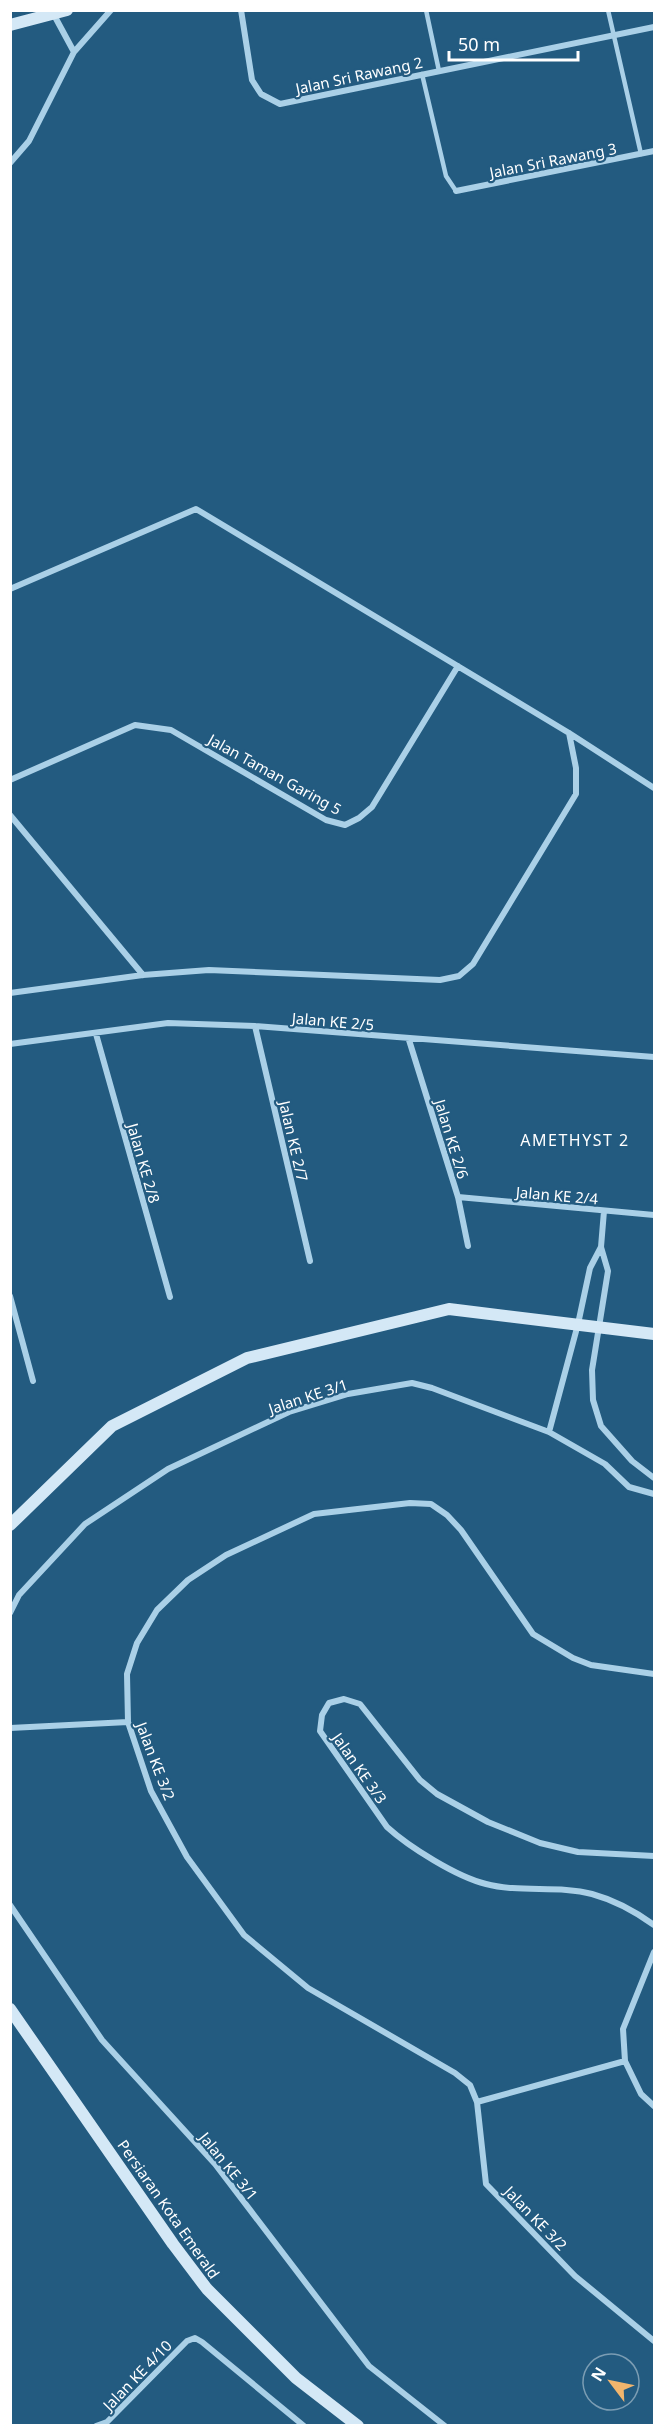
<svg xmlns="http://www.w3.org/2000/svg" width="665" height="2436" font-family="'Noto Sans',sans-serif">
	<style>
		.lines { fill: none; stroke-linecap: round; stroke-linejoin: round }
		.lane { stroke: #aad0e7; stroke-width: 4.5 }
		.street { stroke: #aad0e7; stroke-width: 6 }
		.secondary { stroke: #d4e8f6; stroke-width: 12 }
		.labels { text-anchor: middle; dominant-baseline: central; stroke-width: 4.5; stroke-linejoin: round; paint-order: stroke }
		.street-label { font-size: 15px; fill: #fff; stroke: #235b80 }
		.neighbourhood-label { font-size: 16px; letter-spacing: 1.5px; fill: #fff; stroke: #235b80 }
	</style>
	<rect width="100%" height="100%" fill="#235b80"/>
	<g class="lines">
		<path class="lane" d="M426,10L439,71
			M608,10L641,154
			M422,74L446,176L456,191"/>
		<path class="street" d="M241,10L252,80L261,94L280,104L654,27
			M54,15L74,52
			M10,163L29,141L74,52L111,10
			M456,191L654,151
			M10,589L196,509L569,733L654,788
			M10,780L135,725L171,730L326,820L345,825L359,818L372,807L458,666
			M10,815L143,975
			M10,993L143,975L209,970L440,980L459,976L473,964L576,794V768L569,733
			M255,1026L310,1261
			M96,1034L170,1297
			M409,1040L458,1197L468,1246
			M10,1044L168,1023L255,1026L654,1057
			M458,1197L654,1215
			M604,1211L601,1247L608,1271L592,1370L593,1400L601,1426L632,1461L654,1478
			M10,1296L33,1381
			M549,1432L578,1324L590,1268L601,1247
			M10,1613L19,1595L85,1524L168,1469L289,1412L348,1394L412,1383L432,1388L549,1432L605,1464L629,1487L654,1494
			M654,1674L591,1665L573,1658L533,1634L461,1530L447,1515L431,1504L410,1503L314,1514L226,1555L188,1580L157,1610L137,1643L127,1674L128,1722L151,1791L187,1857L244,1935L308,1988L455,2073L470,2085L477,2102L486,2184L575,2276L654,2341
			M10,1728L128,1722
			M654,1856L578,1852L540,1843L488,1822L437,1794L420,1780L360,1704L344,1699L329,1703L322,1715L320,1731L387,1827C409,1847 457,1877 486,1884C520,1893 559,1885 592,1894C614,1900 636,1912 654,1925
			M10,1905L102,2040L215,2164L369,2366L445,2426
			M654,1952L623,2029L625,2061L641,2094L654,2106
			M477,2102L625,2061
			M96,2426L107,2422L187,2341L195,2338L202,2342L304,2426"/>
		<path class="secondary" d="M10,25L67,10
			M10,1525L112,1426L247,1358L449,1309L654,1334
			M10,2009L173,2244L207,2289L296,2378L358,2426"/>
	</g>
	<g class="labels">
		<g class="street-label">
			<text transform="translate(359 75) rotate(-12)">Jalan Sri Rawang 2</text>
			<text transform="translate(553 160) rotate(-11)">Jalan Sri Rawang 3</text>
			<text transform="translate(275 774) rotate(29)">Jalan Taman Garing 5</text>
			<text transform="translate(333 1021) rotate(5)">Jalan KE 2/5</text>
			<text transform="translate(452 1139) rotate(73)">Jalan KE 2/6</text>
			<text transform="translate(294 1141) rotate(77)">Jalan KE 2/7</text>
			<text transform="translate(144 1163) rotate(74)">Jalan KE 2/8</text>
			<text transform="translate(557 1195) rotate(5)">Jalan KE 2/4</text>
			<text transform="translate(308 1396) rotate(-18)">Jalan KE 3/1</text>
			<text transform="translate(156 1761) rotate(69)">Jalan KE 3/2</text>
			<text transform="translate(360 1768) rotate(55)">Jalan KE 3/3</text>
			<text transform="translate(229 2166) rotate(51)">Jalan KE 3/1</text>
			<text transform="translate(169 2209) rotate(55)">Persiaran Kota Emerald</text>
			<text transform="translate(536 2218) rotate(46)">Jalan KE 3/2</text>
			<text transform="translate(137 2375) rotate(-46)">Jalan KE 4/10</text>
		</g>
		<g class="neighbourhood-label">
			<text x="575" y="1140">AMETHYST 2</text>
		</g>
	</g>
	<rect width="665" height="2436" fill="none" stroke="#ffffff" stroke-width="24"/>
	<g transform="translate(611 2382) rotate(302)"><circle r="28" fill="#235b80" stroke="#7b9db3" stroke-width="1.5"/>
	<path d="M0-4.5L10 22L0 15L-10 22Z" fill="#f1b56d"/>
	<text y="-9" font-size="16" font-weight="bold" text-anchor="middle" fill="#ffffff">N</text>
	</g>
	<path d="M449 51v9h129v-9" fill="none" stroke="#ffffff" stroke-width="3"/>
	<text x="458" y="51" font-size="18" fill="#ffffff" stroke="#235b80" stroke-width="4.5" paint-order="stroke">50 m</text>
</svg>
